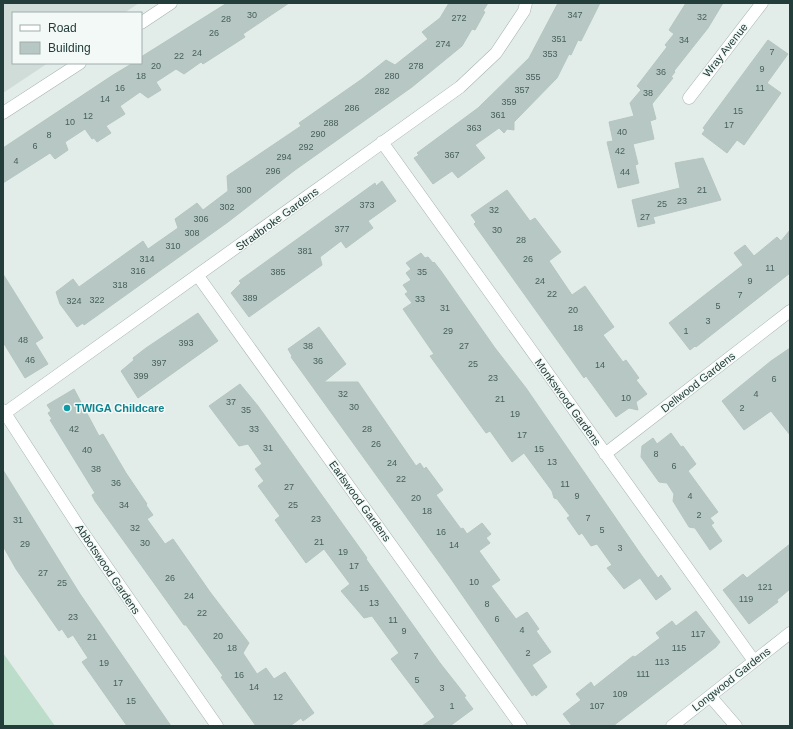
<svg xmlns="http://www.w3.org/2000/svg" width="793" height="729" font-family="Arial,sans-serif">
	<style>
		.built { fill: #d0dcd8 }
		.green { fill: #bbddc9 }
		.building { fill: #b7c7c3; stroke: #b5c6c1 }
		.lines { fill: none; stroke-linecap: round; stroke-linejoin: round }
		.minor-casing { stroke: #a5b4b1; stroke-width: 13 }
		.minor { stroke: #fff; stroke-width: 12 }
		.culture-dot { fill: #0f9aa8; stroke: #f3f9f6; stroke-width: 1.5 }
		.labels { text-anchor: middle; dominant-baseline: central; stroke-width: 3; stroke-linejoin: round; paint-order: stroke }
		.number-label { font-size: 9px; fill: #47605c }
		.street-label { font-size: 11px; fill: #223d3a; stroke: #f3f9f6 }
		.culture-label { font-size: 11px; font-weight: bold; fill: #0d838f; stroke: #f3f9f6; text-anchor: start }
	</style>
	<rect width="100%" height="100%" fill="#e2ece9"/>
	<path class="built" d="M3,3H139L124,13H13V63H48L3,93Z"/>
	<path class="green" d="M3,653L55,726H3Z"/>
	<path class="building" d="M227,3H289L243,34L245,37L203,64L201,62L184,74L176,69L156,82L161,90L148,98L140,92L120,106L125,114L106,126L111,133L97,142L94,138L92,139L85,129L65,142L68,150L55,159L50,153L3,183V148L113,75L133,63H141V57Z
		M449,3H488L483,11L485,12L475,30L472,29L462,46L412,87L295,170L228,222L84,325L83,323L77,327L60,304L56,292L73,279L79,287L143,241L148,249L178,228L175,219L197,203L203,210L228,191L227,176L301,126L299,123L362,79L386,60L395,65L428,39L422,32L440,18Z
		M558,3H600L581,41L578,40L571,55L569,54L557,78L514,122V130L507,129L504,133L499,128L475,145L485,158L458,178L452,171L433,184L414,158L419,155L417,153L478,108L529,58Z
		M686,3H723L708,28L674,71L675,72L671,77L673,78L652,104L656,119L650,121L654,139L633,144L638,164L635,165L639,183L618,188L607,142L613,141L609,122L634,116L630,103L641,90L637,86L667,47L665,45L674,34L669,30Z
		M768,40L788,54L767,83L781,93L744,145L737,140L727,153L702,134L705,130L703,128Z
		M703,158L721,200L653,217L655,223L638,227L632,200L680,188L675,163Z
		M382,181L396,201L368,221L373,228L346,248L341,241L320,257L322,265L249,317L231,293L241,283L239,281L375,183L376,186Z
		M507,190L530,221L535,218L561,252L549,261L572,295L585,286L614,327L603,335L623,362L626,360L639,378L636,380L647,394L636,402L638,410L629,408L616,417L586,376L584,378L572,361L474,224L476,222L471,215Z
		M790,230V273L696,347L695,346L690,350L669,323L743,265L734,253L745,245L754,256L777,237L781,241Z
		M421,253L425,258L428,257L433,263L434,262L441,271L495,348L526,388L642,556L658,578L661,575L671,589L656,600L640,578L624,589L607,568L612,565L597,544L591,546L582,533L579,535L567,518L570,516L557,499L554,498L552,491L524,453L512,462L490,431L486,433L430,356L434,354L403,309L412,303L405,294L408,292L403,285L411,280L406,273L411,269L406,263Z
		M3,274L43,338L35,343L48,364L25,378L3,342Z
		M198,313L218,341L138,398L121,371L134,360L133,358L146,348Z
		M319,327L346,364L324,382H358L416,466L420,463L424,469L426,467L443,490L436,495L461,529L463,528L467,534L482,523L491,534L486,538L490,543L479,551L500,580L491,586L516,619L527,612L539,629L536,631L551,652L532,665L547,687L536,696L535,694L532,696L449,576L291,357L292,356L288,349Z
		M790,348V435L771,411L744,430L722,401L771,361Z
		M240,384L258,406L367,558L366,559L440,663L466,696L464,697L473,709L450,726H422L435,717L391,659L399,653L372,616L364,618L341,591L350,584L324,549L306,563L275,520L280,516L258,486L264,481L255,469L262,464L248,444L239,446L209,406Z
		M74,389L99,436L103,434L126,473L147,504L146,505L153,515L147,519L165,544L173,539L210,592L249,643L243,653L257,674L266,668L274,679L285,672L314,713L303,721L301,718L290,726H256L221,677L223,676L186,625H184L95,501L92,495L95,493L50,420L52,419L48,413L51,411L47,405Z
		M671,433L681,447L683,446L696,464L688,471L718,512L710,518L714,523L711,525L722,541L710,550L695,528L689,527L673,501L674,494L667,483L659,482L641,457L642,446L653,438L657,444Z
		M3,470L80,594L171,726H127L82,662L88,658L73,635L68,638L62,629L59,631L16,569L3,546Z
		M790,544V589L777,600L778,602L749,624L723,590L743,574L747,578Z
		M696,611L720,642L716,647L613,726H572L563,714L581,700L576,694L591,682L594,687L633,656L635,657L660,638L656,633L672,621L676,626Z"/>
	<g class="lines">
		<defs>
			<path id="minor" d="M141,23L171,3
				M689,98L762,3
				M3,113L80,63
				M382,142L754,661
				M198,276L521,726
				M3,410L79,527L217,726
				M5,413L460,87L496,53L524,11L526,3
				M605,454L790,311
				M710,696L736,726
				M672,726L790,633"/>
		</defs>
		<use href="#minor" class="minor-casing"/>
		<use href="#minor" class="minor"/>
	</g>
	<circle class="culture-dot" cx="67" cy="408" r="4"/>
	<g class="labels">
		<g class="number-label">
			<text x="252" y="15">30</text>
			<text x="575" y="15">347</text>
			<text x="702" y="17">32</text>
			<text x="459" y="18">272</text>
			<text x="226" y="19">28</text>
			<text x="214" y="33">26</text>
			<text x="559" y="39">351</text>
			<text x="684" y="40">34</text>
			<text x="443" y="44">274</text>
			<text x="772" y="52">7</text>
			<text x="197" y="53">24</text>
			<text x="550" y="54">353</text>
			<text x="179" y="56">22</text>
			<text x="156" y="66">20</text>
			<text x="416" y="66">278</text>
			<text x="762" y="69">9</text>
			<text x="661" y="72">36</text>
			<text x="141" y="76">18</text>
			<text x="392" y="76">280</text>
			<text x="533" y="77">355</text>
			<text x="120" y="88">16</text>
			<text x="760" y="88">11</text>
			<text x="522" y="90">357</text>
			<text x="382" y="91">282</text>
			<text x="648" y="93">38</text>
			<text x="105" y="99">14</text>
			<text x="509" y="102">359</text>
			<text x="352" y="108">286</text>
			<text x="738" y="111">15</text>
			<text x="498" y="115">361</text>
			<text x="88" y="116">12</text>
			<text x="70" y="122">10</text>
			<text x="331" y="123">288</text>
			<text x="729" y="125">17</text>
			<text x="474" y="128">363</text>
			<text x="622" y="132">40</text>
			<text x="318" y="134">290</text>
			<text x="49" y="135">8</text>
			<text x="35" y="146">6</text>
			<text x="306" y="147">292</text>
			<text x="620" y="151">42</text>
			<text x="452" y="155">367</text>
			<text x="284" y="157">294</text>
			<text x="16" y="161">4</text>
			<text x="273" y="171">296</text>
			<text x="625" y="172">44</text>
			<text x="244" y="190">300</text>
			<text x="702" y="190">21</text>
			<text x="682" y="201">23</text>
			<text x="662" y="204">25</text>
			<text x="367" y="205">373</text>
			<text x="227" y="207">302</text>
			<text x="494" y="210">32</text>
			<text x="645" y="217">27</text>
			<text x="201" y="219">306</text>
			<text x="342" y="229">377</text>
			<text x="497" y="230">30</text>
			<text x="192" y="233">308</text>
			<text x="521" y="240">28</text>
			<text x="173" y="246">310</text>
			<text x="305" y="251">381</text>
			<text x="147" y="259">314</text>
			<text x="528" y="259">26</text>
			<text x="770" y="268">11</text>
			<text x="138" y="271">316</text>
			<text x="278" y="272">385</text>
			<text x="422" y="272">35</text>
			<text x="540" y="281">24</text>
			<text x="750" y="281">9</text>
			<text x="120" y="285">318</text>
			<text x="552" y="294">22</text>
			<text x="740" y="295">7</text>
			<text x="250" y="298">389</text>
			<text x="420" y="299">33</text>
			<text x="97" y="300">322</text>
			<text x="74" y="301">324</text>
			<text x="718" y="306">5</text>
			<text x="445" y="308">31</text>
			<text x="573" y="310">20</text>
			<text x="708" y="321">3</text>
			<text x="578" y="328">18</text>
			<text x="448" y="331">29</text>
			<text x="686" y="331">1</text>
			<text x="23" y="340">48</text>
			<text x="186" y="343">393</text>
			<text x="308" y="346">38</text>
			<text x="464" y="346">27</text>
			<text x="30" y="360">46</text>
			<text x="318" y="361">36</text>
			<text x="159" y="363">397</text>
			<text x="473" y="364">25</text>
			<text x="600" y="365">14</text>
			<text x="141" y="376">399</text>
			<text x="493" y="378">23</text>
			<text x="774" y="379">6</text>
			<text x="343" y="394">32</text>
			<text x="756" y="394">4</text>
			<text x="626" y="398">10</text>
			<text x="500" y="399">21</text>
			<text x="231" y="402">37</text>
			<text x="354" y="407">30</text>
			<text x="742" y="408">2</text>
			<text x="246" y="410">35</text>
			<text x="515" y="414">19</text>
			<text x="74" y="429">42</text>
			<text x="254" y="429">33</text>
			<text x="367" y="429">28</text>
			<text x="522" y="435">17</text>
			<text x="376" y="444">26</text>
			<text x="268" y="448">31</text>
			<text x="539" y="449">15</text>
			<text x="87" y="450">40</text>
			<text x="656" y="454">8</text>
			<text x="552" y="462">13</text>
			<text x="392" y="463">24</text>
			<text x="674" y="466">6</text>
			<text x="96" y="469">38</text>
			<text x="401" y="479">22</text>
			<text x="116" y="483">36</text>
			<text x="565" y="484">11</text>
			<text x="289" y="487">27</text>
			<text x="577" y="496">9</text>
			<text x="690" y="496">4</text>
			<text x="416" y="498">20</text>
			<text x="124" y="505">34</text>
			<text x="293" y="505">25</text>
			<text x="427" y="511">18</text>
			<text x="699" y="515">2</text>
			<text x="588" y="518">7</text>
			<text x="316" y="519">23</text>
			<text x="18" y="520">31</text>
			<text x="135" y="528">32</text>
			<text x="602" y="530">5</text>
			<text x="441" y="532">16</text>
			<text x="319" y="542">21</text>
			<text x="145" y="543">30</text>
			<text x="25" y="544">29</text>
			<text x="454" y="545">14</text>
			<text x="620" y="548">3</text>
			<text x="343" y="552">19</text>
			<text x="354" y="566">17</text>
			<text x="43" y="573">27</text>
			<text x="170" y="578">26</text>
			<text x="474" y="582">10</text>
			<text x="62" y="583">25</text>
			<text x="765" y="587">121</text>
			<text x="364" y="588">15</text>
			<text x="189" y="596">24</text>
			<text x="746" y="599">119</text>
			<text x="374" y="603">13</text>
			<text x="487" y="604">8</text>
			<text x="202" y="613">22</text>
			<text x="73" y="617">23</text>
			<text x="497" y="619">6</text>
			<text x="393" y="620">11</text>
			<text x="522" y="630">4</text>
			<text x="404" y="631">9</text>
			<text x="698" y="634">117</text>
			<text x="218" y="636">20</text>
			<text x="92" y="637">21</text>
			<text x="232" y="648">18</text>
			<text x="679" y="648">115</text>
			<text x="528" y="653">2</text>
			<text x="416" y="656">7</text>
			<text x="662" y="662">113</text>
			<text x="104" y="663">19</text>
			<text x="643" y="674">111</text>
			<text x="239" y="675">16</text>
			<text x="417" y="680">5</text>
			<text x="118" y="683">17</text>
			<text x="254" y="687">14</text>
			<text x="442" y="688">3</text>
			<text x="620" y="694">109</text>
			<text x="278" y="697">12</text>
			<text x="131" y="701">15</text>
			<text x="452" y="706">1</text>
			<text x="597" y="706">107</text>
		</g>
		<g class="street-label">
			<text transform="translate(725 50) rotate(-52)">Wray Avenue</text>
			<text transform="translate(277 219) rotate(-36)">Stradbroke Gardens</text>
			<text transform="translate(698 382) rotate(-38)">Dellwood Gardens</text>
			<text transform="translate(568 402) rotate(54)">Monkswood Gardens</text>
			<text transform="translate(360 501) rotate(54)">Earlswood Gardens</text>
			<text transform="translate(108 569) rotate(56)">Abbotswood Gardens</text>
			<text transform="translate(731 679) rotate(-38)">Longwood Gardens</text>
		</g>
		<g class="culture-label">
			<text x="75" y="408">TWIGA Childcare</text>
		</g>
	</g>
	<rect width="793" height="729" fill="none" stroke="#223d3a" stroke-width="8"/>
	<rect x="12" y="12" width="130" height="52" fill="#f3f9f6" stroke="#9faeab"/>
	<rect x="20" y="25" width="20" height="6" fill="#ffffff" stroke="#9faeab"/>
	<text x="48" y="32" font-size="12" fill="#223d3a">Road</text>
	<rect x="20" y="42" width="20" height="12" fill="#b7c7c3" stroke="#9faeab"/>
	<text x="48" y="52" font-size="12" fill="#223d3a">Building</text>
</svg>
